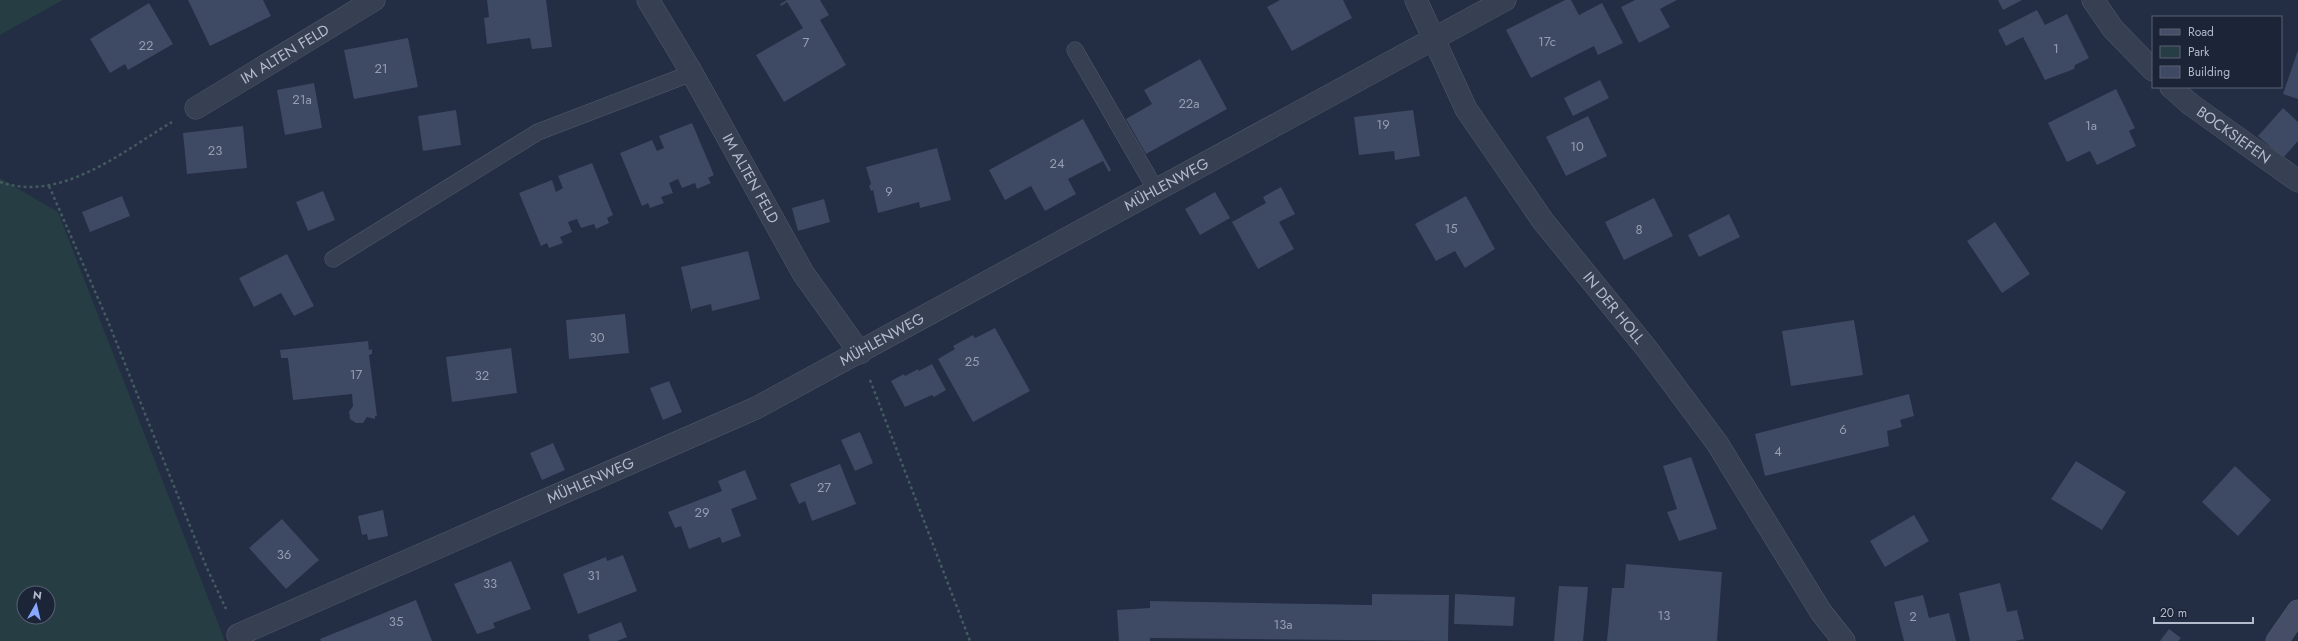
<svg xmlns="http://www.w3.org/2000/svg" width="2298" height="641" font-family="Jost,sans-serif">
	<style>
		.green { fill: #253d43; fill-rule: evenodd }
		.building { fill: #3e4963 }
		.lines { fill: none; stroke-linecap: round; stroke-linejoin: round }
		.lane-casing { stroke: #525a6c; stroke-width: 17 }
		.street-casing { stroke: #525a6c; stroke-width: 23 }
		.secondary-casing { stroke: #525a6c; stroke-width: 23 }
		.path { stroke: #435a60; stroke-width: 2.5; stroke-dasharray: 3 3; stroke-linecap: butt }
		.lane { stroke: #373f52; stroke-width: 16 }
		.street { stroke: #373f52; stroke-width: 22 }
		.secondary { stroke: #454e66; stroke-width: 22 }
		.labels { text-anchor: middle; dominant-baseline: central; stroke-width: 4; stroke-linejoin: round; paint-order: stroke }
		.number-label { font-size: 13px; fill: #969eb2 }
		.street-label { font-size: 15px; fill: #b4bbcc; stroke: #1c2437 }
	</style>
	<rect width="100%" height="100%" fill="#232d43"/>
	<path class="green" d="M0,0H63L0,35Z
		M0,178L58,212L225,641H0ZM24,593H48V617H24Z"/>
	<path class="building" d="M188,0H263L271,16L210,46Z
		M487,0H546L552,47L532,49L530,38L487,44L484,18L489,17Z
		M787,0H820L829,15L820,20L846,65L784,102L756,55L803,28L787,2L781,6L780,4Z
		M1280,0H1343L1352,18L1292,51L1267,7Z
		M1565,0H1571L1579,15L1602,3L1623,43L1598,55L1594,46L1531,78L1506,30Z
		M1635,0H1677L1660,9L1670,27L1639,43L1621,7Z
		M1998,0H2022L2003,10Z
		M149,3L173,44L128,70L125,64L110,73L90,39Z
		M2037,10L2045,25L2067,14L2089,58L2075,65L2074,69L2045,80L2023,37L2006,46L1998,30Z
		M408,38L418,87L354,99L344,50Z
		M2298,50V99L2283,94Z
		M1200,59L1227,109L1146,154L1126,119L1152,104L1144,90Z
		M1600,80L1609,98L1573,116L1564,98Z
		M314,83L322,128L285,135L277,90Z
		M2116,89L2135,128L2129,131L2136,146L2097,165L2090,151L2067,162L2048,123Z
		M2283,108L2298,122V141L2283,158L2258,136Z
		M456,110L461,145L423,151L418,116Z
		M1413,110L1420,156L1395,160L1394,151L1359,155L1354,117Z
		M1588,116L1607,156L1566,176L1546,137Z
		M1083,119L1111,170L1109,172L1103,161L1068,179L1076,194L1045,211L1031,186L1005,200L989,170Z
		M692,123L714,175L708,178L711,183L697,189L695,183L682,188L678,179L669,183L673,193L661,197L664,203L650,208L648,203L642,206L620,153L652,140L657,151L664,148L659,136Z
		M243,126L247,168L187,174L183,133Z
		M937,148L951,200L920,208L919,202L878,213L873,190L871,191L869,186L871,184L866,167Z
		M592,163L613,215L607,218L609,223L596,229L594,224L581,228L577,219L568,222L572,232L560,237L563,243L549,248L547,243L541,246L519,193L552,180L556,192L563,188L558,176Z
		M1281,187L1295,214L1279,222L1294,249L1258,269L1232,222L1266,203L1263,197Z
		M323,191L335,220L308,231L296,202Z
		M1215,192L1230,218L1200,235L1185,209Z
		M122,196L130,216L90,232L82,212Z
		M1466,196L1495,249L1465,268L1455,251L1436,261L1415,224Z
		M1654,198L1673,236L1624,260L1605,222Z
		M824,199L830,222L798,231L792,208Z
		M1729,214L1740,237L1699,257L1688,235Z
		M1995,222L2030,274L2002,293L1967,241Z
		M748,251L760,299L712,311L711,304L692,309V314L681,267Z
		M287,254L314,306L294,316L281,293L254,307L239,278Z
		M625,314L629,353L569,359L566,320Z
		M1854,320L1863,375L1791,386L1782,331Z
		M995,328L1030,391L973,422L938,359L955,349L953,346L973,335L975,338Z
		M368,341L369,350L372,349V354L369,355L377,416H375V419L367,417L363,423H356L350,419L349,412L353,406L352,394L293,400L288,358H281L280,350Z
		M511,348L517,393L452,402L446,357Z
		M932,364L946,390L934,397L932,395L905,407L891,381L904,374L905,376L918,369L919,371Z
		M669,381L682,412L663,420L650,388Z
		M1909,394L1914,416L1900,420L1902,427L1887,431L1889,446L1765,476L1755,434Z
		M860,432L873,463L855,471L841,440Z
		M553,443L565,470L542,480L530,453Z
		M1691,457L1717,529L1679,541L1667,512L1677,509L1663,466Z
		M2076,461L2126,492L2102,530L2051,499Z
		M840,464L856,504L812,521L805,501L799,504L790,484Z
		M2235,466L2271,500L2238,536L2202,502Z
		M745,470L757,499L731,509L741,536L722,543L720,537L689,549L681,526L675,528L668,512L722,491L718,481Z
		M383,510L388,536L368,540L367,534L362,535L358,516Z
		M1914,515L1929,541L1885,567L1870,541Z
		M282,519L319,560L286,589L249,548Z
		M623,555L637,591L578,614L563,574L606,557L607,561Z
		M511,561L531,609L493,623L495,628L477,634L454,584Z
		M1626,564L1722,572L1717,641H1607L1612,588H1624Z
		M2000,583L2007,612L2017,610L2024,639L2015,641H1970L1959,593Z
		M1559,586L1588,587L1583,641H1554Z
		M1372,594L1449,595L1448,641L1150,638V641H1119L1117,610L1150,608V601L1372,605Z
		M1455,594L1515,597L1513,626L1454,624Z
		M1923,595L1929,618L1949,613L1956,641H1904L1894,602Z
		M416,600L432,641H321L320,639Z
		M621,622L627,637L617,641H590L588,635Z
		M2169,629L2181,638L2178,641H2160Z"/>
	<g class="lines">
		<defs>
			<path id="lane" d="M1075,50L1156,190
				M333,259L538,132L692,73"/>
			<g id="street">
				<path id="s1" d="M648,0L692,73L803,273L860,353"/>
				<path id="s2" d="M1416,0L1466,109L1543,221L1647,349L1717,443L1821,612L1844,641"/>
				<path d="M2093,0L2113,29L2153,70"/>
				<path id="s3" d="M2171,87L2190,104L2298,181"/>
				<path id="s4" d="M196,108L374,0"/>
				<path id="s5" d="M238,635L756,408L1505,0"/>
			</g>
			<path id="secondary" d="M2277,641L2298,611"/>
		</defs>
		<use href="#lane" class="lane-casing"/>
		<use href="#street" class="street-casing"/>
		<use href="#secondary" class="secondary-casing"/>
		<path class="path" d="M0,182C61,203 122,152 172,122
			M49,186L107,319L206,566L226,609
			M870,380L970,641"/>
		<use href="#lane" class="lane"/>
		<use href="#street" class="street"/>
		<use href="#secondary" class="secondary"/>
	</g>
	<g class="labels">
		<g class="number-label">
			<text x="1547" y="41">17c</text>
			<text x="806" y="42">7</text>
			<text x="146" y="45">22</text>
			<text x="2056" y="48">1</text>
			<text x="381" y="68">21</text>
			<text x="302" y="99">21a</text>
			<text x="1189" y="103">22a</text>
			<text x="1383" y="124">19</text>
			<text x="2091" y="125">1a</text>
			<text x="1577" y="146">10</text>
			<text x="215" y="150">23</text>
			<text x="1057" y="163">24</text>
			<text x="889" y="191">9</text>
			<text x="1451" y="228">15</text>
			<text x="1639" y="229">8</text>
			<text x="597" y="337">30</text>
			<text x="972" y="361">25</text>
			<text x="356" y="374">17</text>
			<text x="482" y="375">32</text>
			<text x="1843" y="429">6</text>
			<text x="1778" y="451">4</text>
			<text x="824" y="487">27</text>
			<text x="702" y="512">29</text>
			<text x="284" y="554">36</text>
			<text x="594" y="575">31</text>
			<text x="490" y="583">33</text>
			<text x="1664" y="615">13</text>
			<text x="1913" y="616">2</text>
			<text x="396" y="621">35</text>
			<text x="1283" y="624">13a</text>
		</g>
		<g class="street-label">
			<text stroke="none"><textPath href="#s4" startOffset="104">IM ALTEN FELD</textPath></text>
			<text stroke="none"><textPath href="#s3" startOffset="79">BOCKSIEFEN</textPath></text>
			<text stroke="none"><textPath href="#s1" startOffset="206">IM ALTEN FELD</textPath></text>
			<text stroke="none"><textPath href="#s5" startOffset="1033">MÜHLENWEG</textPath></text>
			<text stroke="none"><textPath href="#s2" startOffset="368">IN DER HOLL</textPath></text>
			<text stroke="none"><textPath href="#s5" startOffset="709">MÜHLENWEG</textPath></text>
			<text stroke="none"><textPath href="#s5" startOffset="385">MÜHLENWEG</textPath></text>
		</g>
	</g>
	<rect x="2152" y="16" width="130" height="72" fill="#1c2437" stroke="#596073"/>
	<rect x="2160" y="29" width="20" height="6" fill="#454e66" stroke="#596073"/>
	<text x="2188" y="36" font-size="12" fill="#b4bbcc">Road</text>
	<rect x="2160" y="46" width="20" height="12" fill="#253d43" stroke="#596073"/>
	<text x="2188" y="56" font-size="12" fill="#b4bbcc">Park</text>
	<rect x="2160" y="66" width="20" height="12" fill="#3e4963" stroke="#596073"/>
	<text x="2188" y="76" font-size="12" fill="#b4bbcc">Building</text>
	<g transform="translate(36 605) rotate(8)"><circle r="19" fill="#1c2437" stroke="#596073"/>
	<path d="M0-3L7 15L0 10L-7 15Z" fill="#86a8ff"/>
	<text y="-6" font-size="11" font-weight="bold" text-anchor="middle" fill="#b4bbcc">N</text>
	</g>
	<path d="M2154 617v6h99v-6" fill="none" stroke="#b4bbcc" stroke-width="2"/>
	<text x="2160" y="617" font-size="12" fill="#b4bbcc" stroke="#1c2437" stroke-width="3" paint-order="stroke">20 m</text>
</svg>
